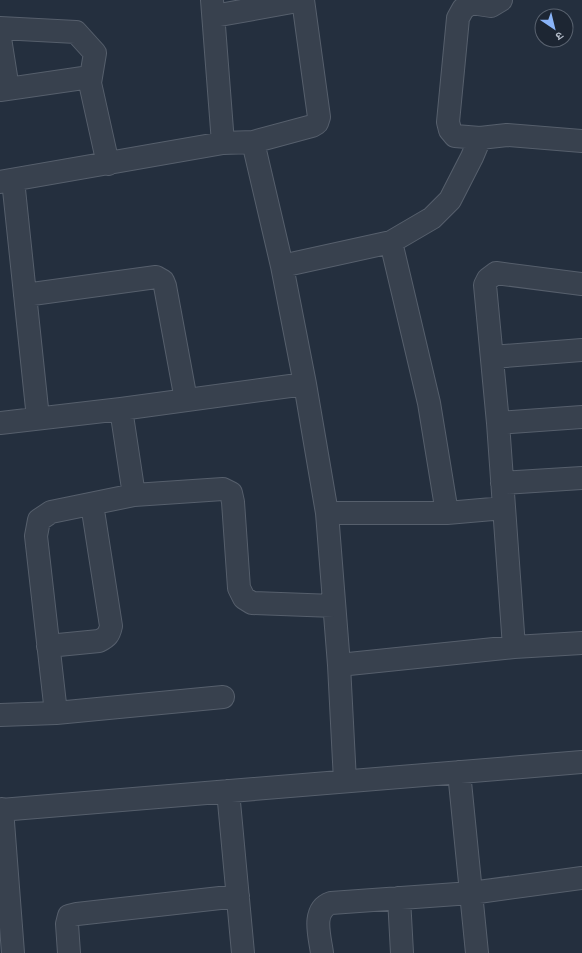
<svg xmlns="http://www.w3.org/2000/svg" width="582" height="953" font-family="'Roboto Condensed','Noto Sans Devanagari',sans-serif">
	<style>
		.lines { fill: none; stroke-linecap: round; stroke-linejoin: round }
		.minor-casing { stroke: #565f6c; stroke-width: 24 }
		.minor { stroke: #38414e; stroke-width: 22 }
	</style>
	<rect width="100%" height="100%" fill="#242f3e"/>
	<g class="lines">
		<defs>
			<path id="minor" d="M212,0L223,143
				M214,16L303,0
				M0,28L76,32L95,53L90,83
				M0,38L8,89
				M0,90L83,78L90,83L108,164
				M480,138L455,136L450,130L448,122L458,18L463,9L471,3L491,6L501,0
				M253,142L312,126L317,123L319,117L303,0
				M13,180L38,418
				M0,182L223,143L253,142L282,266L305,384L327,513L339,665L345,781
				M391,242L429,403L447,513
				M282,266L391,242L432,218L450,200L472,157L480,138L507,135L582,141
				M25,295L156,277L163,281L165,286L186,400
				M492,357L582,350
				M121,409L134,495
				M0,423L121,409L305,384
				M498,423L485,285L488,279L496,273L582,284
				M502,483L582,478
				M327,513H447L504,508
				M48,646L99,641C107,637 109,635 111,626L92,504
				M514,647L498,423L582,417
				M339,665L514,647L582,643
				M56,713L36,536L39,520L51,512L134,495L223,489L231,493L233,502L239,588L244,598L252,603L334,606
				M0,715L56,713L223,697
				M459,772L477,953
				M228,791L243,953
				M2,809L13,953
				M0,810L582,762
				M399,898L402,953
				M69,953L67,924L69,916L77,914L238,896
				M322,953C320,937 311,910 331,903L471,893L582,878"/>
		</defs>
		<use href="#minor" class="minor-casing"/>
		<use href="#minor" class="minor"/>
	</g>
	<g transform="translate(554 28) rotate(145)"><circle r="19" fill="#1d2633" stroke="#59626f"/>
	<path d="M0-3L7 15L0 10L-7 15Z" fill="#8ab4f8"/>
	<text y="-6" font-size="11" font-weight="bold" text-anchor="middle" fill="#b4bcc9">उ</text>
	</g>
</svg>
